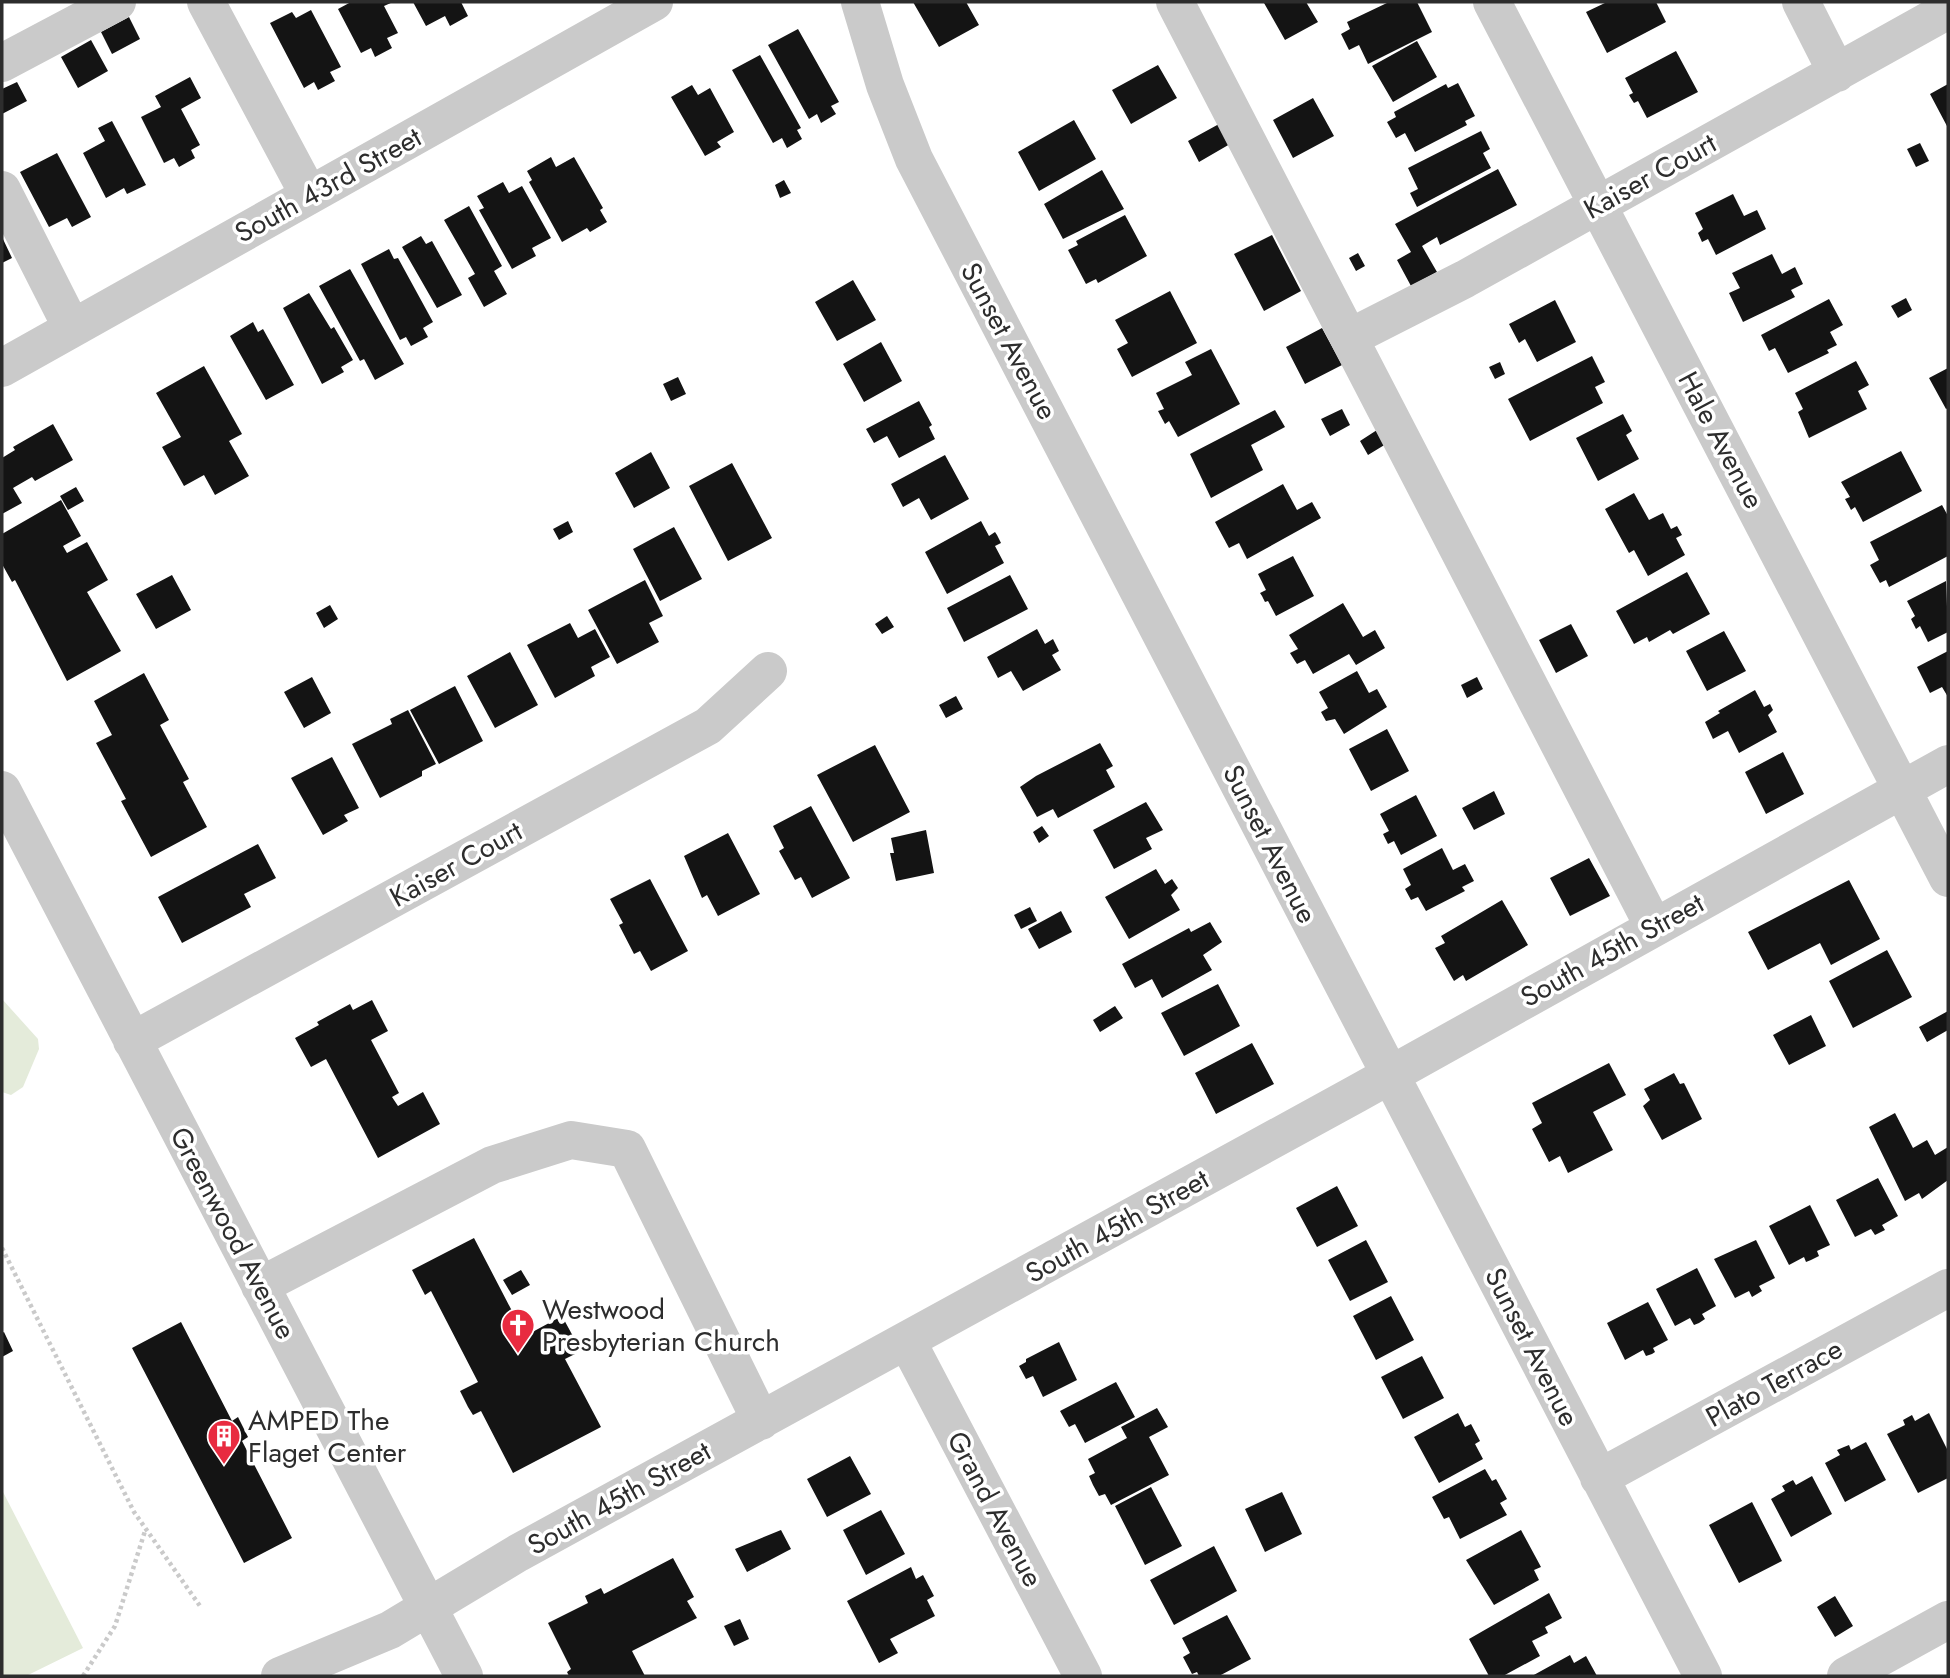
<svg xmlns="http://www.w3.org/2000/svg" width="1950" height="1678" font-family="Jost,sans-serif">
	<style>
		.green { fill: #e4ebda }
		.building { fill: #141414 }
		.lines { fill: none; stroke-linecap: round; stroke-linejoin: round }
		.path { stroke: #cacaca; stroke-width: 4.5; stroke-dasharray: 3.5 3.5; stroke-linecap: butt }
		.minor { stroke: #cacaca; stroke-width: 38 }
		.labels { text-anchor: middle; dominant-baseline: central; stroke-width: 7; stroke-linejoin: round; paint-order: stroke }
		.street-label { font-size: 28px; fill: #2d2d2d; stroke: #fff }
		.poi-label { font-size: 28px; fill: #2d2d2d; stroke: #fff; text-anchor: start }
	</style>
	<rect width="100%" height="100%" fill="#fff"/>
	<path class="green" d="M2,999L38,1039L39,1049L23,1087L11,1095L2,1092Z
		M2,1490L83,1648L26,1676H2Z"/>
	<path class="building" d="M351,2H393L384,6L398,33L387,38L392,48L375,57L371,48L361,53L338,9Z
		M413,2H461L468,16L450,26L445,16L426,26Z
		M913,2H966L979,25L939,47Z
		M1267,2H1306L1318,22L1285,40L1264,3Z
		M1389,2H1417L1432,32L1368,64L1359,45L1349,50L1341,34L1350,29L1347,22Z
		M1607,2H1656L1666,22L1607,53L1586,12Z
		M311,10L341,67L330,72L335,81L318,90L314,82L304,88L270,23L292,12L296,18Z
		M129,17L140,39L112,54L101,32Z
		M798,29L839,102L831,106L836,114L821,123L817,114L809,119L768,45Z
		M91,40L108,71L78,88L61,57Z
		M1417,41L1437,77L1393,102L1372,66Z
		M1676,51L1698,92L1647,118L1638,101L1634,103L1632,100L1629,95L1633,93L1625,78Z
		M760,55L801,128L797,130L802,139L787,148L782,138L773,143L732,70Z
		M1158,65L1177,98L1131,124L1112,90Z
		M190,77L201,98L181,109L200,145L191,150L195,158L179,167L174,158L164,163L141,117L161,107L155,96Z
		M17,82L27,101L2,114V89Z
		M1458,83L1475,116L1465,121L1467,125L1415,152L1405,133L1396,138L1387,122L1396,117L1394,112L1446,84L1448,88Z
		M1948,84V128L1930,94Z
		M692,85L698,95L710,88L734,132L717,142L721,147L705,156L671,97Z
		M1313,98L1334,136L1293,158L1273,120Z
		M1074,120L1096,159L1039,191L1018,152Z
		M112,121L146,185L127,194L124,188L106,198L83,153L105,141L98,128Z
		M1219,124L1230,144L1199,162L1188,141Z
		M1481,131L1490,149L1483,153L1491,168L1417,207L1410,193L1418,189L1408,168Z
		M1920,143L1929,161L1916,167L1907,149Z
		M57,153L91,217L72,227L67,218L49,227L20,172Z
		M551,157L556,167L574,157L603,208L600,210L607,222L590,232L587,228L562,242L529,182L532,180L527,171Z
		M1498,169L1517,205L1440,245L1437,237L1422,246L1437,272L1411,286L1397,260L1411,252L1395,224Z
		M1102,170L1124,209L1063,239L1044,204Z
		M784,180L791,193L780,198L775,185Z
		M503,182L509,193L522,186L551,238L532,248L536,256L512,269L479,210L484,208L477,196Z
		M1733,194L1744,216L1757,210L1766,229L1716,255L1708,239L1702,242L1698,233L1703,229L1695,213Z
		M469,206L502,266L494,271L507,294L484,307L468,278L475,274L444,220Z
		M1125,215L1147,256L1098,283L1096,279L1086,284L1068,250L1078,245L1076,241Z
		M1272,235L1301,291L1264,311L1234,254Z
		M421,236L426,244L432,241L462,295L437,308L402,247Z
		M2,237L12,258L2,263Z
		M389,249L394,259L398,258L433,322L423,328L428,337L411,346L406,337L400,340L361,264Z
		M1358,253L1365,266L1356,271L1349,258Z
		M1772,254L1782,274L1795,267L1803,284L1791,290L1795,297L1743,322L1729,293L1740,288L1732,273Z
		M350,269L404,364L375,380L364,359L360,361L319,286Z
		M853,280L876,320L837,341L815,302Z
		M1170,291L1197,343L1132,377L1117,349L1128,343L1115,320Z
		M309,293L331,329L334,327L353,360L341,367L344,372L322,384L283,308Z
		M1906,298L1912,310L1898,318L1891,306Z
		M1829,299L1843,325L1830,332L1837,345L1827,350L1829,353L1788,373L1775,348L1769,351L1761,335Z
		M1555,300L1576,342L1537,362L1525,339L1519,343L1509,324Z
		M253,322L258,332L263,329L294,385L266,400L230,336Z
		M1322,328L1342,365L1305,384L1286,347Z
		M881,342L902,381L864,402L843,364Z
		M1211,349L1240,404L1178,437L1169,421L1165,424L1158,411L1164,409L1156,393L1192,375L1185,362Z
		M1592,356L1605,382L1595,387L1603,403L1530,441L1508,399Z
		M1856,361L1869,385L1858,391L1867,409L1809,438L1798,412L1803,409L1795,393Z
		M1500,362L1505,374L1495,379L1489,367Z
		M204,366L242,434L229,441L249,476L215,495L204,475L184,486L162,447L181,437L156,393Z
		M1948,368V408L1946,409L1929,378Z
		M678,377L686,394L671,401L663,384Z
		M919,401L932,425L929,427L935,439L899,458L887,436L874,443L866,429Z
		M1342,409L1350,425L1330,436L1321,419Z
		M1275,410L1285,427L1251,445L1263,470L1211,498L1190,454Z
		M1623,414L1632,431L1626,435L1639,459L1598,481L1576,438Z
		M53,424L73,460L35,481L32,477L13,488L22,503L2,514V458L15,450L13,447Z
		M1377,430L1386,444L1368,455L1360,441Z
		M1901,451L1922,491L1863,522L1855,507L1851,510L1849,506L1845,499L1850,497L1841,482Z
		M651,452L670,488L634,508L615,473Z
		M945,455L969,499L931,520L919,498L903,507L891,484Z
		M732,463L772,538L728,561L689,486Z
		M1283,484L1297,510L1312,502L1321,518L1247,559L1239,543L1229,548L1215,522Z
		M76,487L84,501L68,510L60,496Z
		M1634,493L1649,520L1663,513L1671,529L1677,526L1682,535L1676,538L1685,555L1648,576L1634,550L1629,553L1605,509Z
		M61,500L81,536L63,546L67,553L87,542L108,580L87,592L121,651L67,681L15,580L12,582L2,564V534Z
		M1942,505L1948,516V556L1889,587L1886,580L1880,583L1870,565L1879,560L1870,542Z
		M568,521L573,532L559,540L553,529Z
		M981,521L989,536L995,532L997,535L1001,543L995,546L1004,563L947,594L925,552Z
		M674,527L702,579L660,601L633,549Z
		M1293,556L1314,596L1276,616L1268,601L1265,602L1262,596L1260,593L1266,590L1258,574Z
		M1687,572L1710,614L1673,634L1670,630L1649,642L1647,637L1634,644L1616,611Z
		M172,575L191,610L156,629L136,594Z
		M1010,575L1028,609L964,642L947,608Z
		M645,580L663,616L649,623L659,642L617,664L588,610Z
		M1946,581L1948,632L1928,642L1920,626L1916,629L1911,619L1915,616L1907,601Z
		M1343,603L1363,637L1375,630L1385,648L1356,665L1349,654L1313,674L1305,660L1297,664L1295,661L1290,653L1298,649L1289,635Z
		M330,605L338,619L324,628L316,613Z
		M887,616L894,627L882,634L875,624Z
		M570,623L578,638L595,629L610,657L591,667L595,676L555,698L527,645Z
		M1571,624L1588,656L1556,673L1539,640Z
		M1037,629L1045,644L1053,639L1059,651L1052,655L1061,670L1023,691L1011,671L998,678L987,657Z
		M1724,631L1746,671L1707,691L1686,651Z
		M1948,651V697L1942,687L1930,693L1917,667Z
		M510,652L538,705L495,728L467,676Z
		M1357,671L1369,693L1377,689L1387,707L1344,734L1335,719L1326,721L1321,712L1328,708L1319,692Z
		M144,673L169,720L160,725L189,779L183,782L207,827L151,857L121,801L126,799L96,743L112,735L94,701Z
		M312,677L331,713L304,728L284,692Z
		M1477,677L1483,689L1467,698L1461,685Z
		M455,686L483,741L439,764L410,710Z
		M1755,690L1764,707L1770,704L1773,710L1768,715L1777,732L1739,753L1728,731L1713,739L1705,722L1720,713L1718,711Z
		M956,696L963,709L946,718L939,705Z
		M408,710L436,764L422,771V776L380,798L352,744L392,724L390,719Z
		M1387,729L1409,771L1371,791L1349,749Z
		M1100,743L1113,766L1106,770L1115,787L1058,818L1053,809L1037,817L1020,787L1036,776Z
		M875,745L910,812L853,842L817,775Z
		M1783,752L1804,794L1766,814L1745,772Z
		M332,757L359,808L344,815L348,821L323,835L291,778Z
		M1494,791L1505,814L1474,830L1462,808Z
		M1416,795L1437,836L1401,855L1394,841L1388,844L1383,834L1389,831L1380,814Z
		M1146,802L1163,830L1146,838L1152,849L1114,869L1093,830Z
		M811,806L850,878L812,898L801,877L795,880L779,851L784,848L773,826Z
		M1042,826L1049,836L1039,843L1033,832Z
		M926,830L934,873L896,881L890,853H894L891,838Z
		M728,833L760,894L718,916L707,895L702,898L684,856Z
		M258,844L276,878L244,894L251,907L182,943L158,897Z
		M1442,848L1453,870L1465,864L1474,881L1462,887L1465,891L1426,911L1418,897L1411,900L1405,889L1411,885L1403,869Z
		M1589,858L1610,896L1570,916L1550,878Z
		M1156,869L1165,884L1172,879L1178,888L1171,895L1180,910L1129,939L1105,897Z
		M650,879L688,951L651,971L640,951L634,954L619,925L623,923L610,899Z
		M1849,880L1880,939L1831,965L1820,943L1768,970L1748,932Z
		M1502,900L1528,945L1466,981L1463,975L1454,981L1435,948L1445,943L1441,936Z
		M1030,907L1037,921L1021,929L1014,915Z
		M1061,911L1072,932L1039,949L1028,929Z
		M1210,922L1222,942L1203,955L1212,970L1162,998L1152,979L1135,988L1122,964L1189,928L1191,932Z
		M1887,950L1912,997L1853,1028L1829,981Z
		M1218,984L1240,1026L1184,1056L1161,1013Z
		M372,1000L388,1031L371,1040L399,1093L392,1097L398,1106L423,1092L440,1124L378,1158L326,1059L311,1067L295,1038L319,1025L317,1022L350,1004L353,1010Z
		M1115,1006L1123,1018L1100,1032L1093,1020Z
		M1948,1011V1030L1927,1042L1919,1027Z
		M1811,1015L1826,1046L1789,1065L1773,1035Z
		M1252,1043L1274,1084L1216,1114L1195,1073Z
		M1609,1063L1626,1095L1593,1112L1613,1150L1568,1173L1560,1156L1549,1162L1532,1129L1542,1123L1532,1103Z
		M1674,1073L1680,1084L1684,1083L1702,1119L1662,1140L1643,1106L1650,1100L1644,1089Z
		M1895,1113L1913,1148L1927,1140L1935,1155L1948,1147V1180L1922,1199L1919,1193L1905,1201L1869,1127Z
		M1878,1178L1898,1216L1882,1225L1885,1230L1875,1235L1871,1229L1855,1237L1836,1200Z
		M1337,1186L1358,1226L1317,1247L1296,1208Z
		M1810,1205L1830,1245L1817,1251L1819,1256L1811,1260L1806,1262L1804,1257L1789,1265L1769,1226Z
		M474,1238L525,1336L562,1316L581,1351L565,1359L601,1427L513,1473L481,1411L473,1415L468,1407L460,1391L478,1382L431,1291L425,1295L412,1270Z
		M1366,1240L1388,1282L1350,1301L1328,1260Z
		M1756,1240L1775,1278L1759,1286L1762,1291L1752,1297L1749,1291L1735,1298L1714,1259Z
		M1697,1268L1716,1306L1702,1314L1705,1319L1699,1323L1694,1325L1690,1318L1675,1326L1656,1289Z
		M521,1270L530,1285L512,1295L503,1280Z
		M1391,1296L1414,1340L1376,1360L1353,1316Z
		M1648,1302L1668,1340L1653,1348L1655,1352L1652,1354L1646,1356L1643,1350L1625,1360L1607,1323Z
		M181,1322L232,1421L238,1417L248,1437L242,1441L292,1538L244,1563L132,1348Z
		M4,1332L13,1351L2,1357V1333Z
		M1059,1342L1077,1380L1043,1397L1033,1376L1026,1379L1019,1366L1026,1362V1359Z
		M1422,1356L1444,1398L1403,1419L1381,1377Z
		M1116,1382L1135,1417L1085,1443L1075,1424L1069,1427L1060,1411Z
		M1157,1408L1168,1427L1149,1437L1169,1475L1111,1505L1105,1494L1099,1496L1093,1485L1089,1476L1095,1473L1088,1459L1127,1438L1121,1427Z
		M1458,1413L1465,1427L1471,1424L1480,1441L1475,1444L1483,1459L1439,1483L1414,1437Z
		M1929,1413L1948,1451V1478L1918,1493L1887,1434L1905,1425L1903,1420L1912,1415L1915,1421Z
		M1866,1442L1886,1480L1845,1502L1825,1463L1840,1455L1837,1450L1844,1447L1849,1445L1851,1450Z
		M850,1456L871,1494L827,1517L807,1479Z
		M1485,1469L1492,1481L1496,1479L1507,1499L1500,1503L1507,1515L1460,1539L1449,1517L1444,1519L1432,1497Z
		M1812,1476L1832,1514L1791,1537L1771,1499L1785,1491L1782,1486L1793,1480L1796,1485Z
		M1151,1487L1182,1546L1145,1565L1115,1506Z
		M1282,1492L1302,1534L1265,1552L1245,1509Z
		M1752,1502L1782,1561L1739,1583L1709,1525Z
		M881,1510L905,1554L866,1575L843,1530Z
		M781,1530L791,1549L747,1572L735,1549Z
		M1521,1530L1541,1567L1534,1570L1539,1580L1494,1605L1466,1560Z
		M1214,1546L1237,1591L1174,1625L1150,1580Z
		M673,1558L694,1597L687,1601L697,1618L632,1651L645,1676H569L567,1672L571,1669L548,1623L588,1603L585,1596L601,1588L604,1594Z
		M911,1567L916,1579L923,1575L934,1596L927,1600L935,1616L890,1639L898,1653L879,1663L847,1601Z
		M1549,1593L1562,1618L1545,1627L1548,1633L1532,1641L1540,1656L1503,1676H1489L1469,1639Z
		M1835,1596L1853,1626L1835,1637L1817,1607Z
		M1227,1615L1251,1659L1219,1676H1199L1197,1672L1192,1674L1183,1657L1190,1653L1182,1638Z
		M740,1619L749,1639L734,1646L724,1626Z
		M1570,1655L1574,1663L1586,1656L1597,1676H1532Z"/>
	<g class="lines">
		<path class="path" d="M2,1248L134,1512L200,1606
			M83,1676L115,1626L145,1531"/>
		<path class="minor" d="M206,2L309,195
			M860,2L885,85L914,159L1703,1676
			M1175,2L1654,927
			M1492,2L1948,878
			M1801,2L1837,73
			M2,63L117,2
			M2,190L72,328
			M1349,338L1465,279L1948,10
			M2,368L654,2
			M2,790L464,1676
			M132,1041L708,726L768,671
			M260,1286L492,1165L571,1140L627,1149L761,1421
			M907,1341L1083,1676
			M1599,1478L1948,1288
			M280,1676L390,1630L518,1553L1356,1094L1948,764
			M1846,1676L1948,1620"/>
	</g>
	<defs>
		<symbol id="church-pin" viewBox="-11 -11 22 30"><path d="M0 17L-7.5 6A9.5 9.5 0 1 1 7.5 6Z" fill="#e82b40" stroke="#fff"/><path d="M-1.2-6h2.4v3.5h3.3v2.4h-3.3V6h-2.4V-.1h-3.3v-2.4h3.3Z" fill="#fff"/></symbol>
		<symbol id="building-pin" viewBox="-11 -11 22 30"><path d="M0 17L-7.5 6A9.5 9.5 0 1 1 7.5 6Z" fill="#e82b40" stroke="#fff"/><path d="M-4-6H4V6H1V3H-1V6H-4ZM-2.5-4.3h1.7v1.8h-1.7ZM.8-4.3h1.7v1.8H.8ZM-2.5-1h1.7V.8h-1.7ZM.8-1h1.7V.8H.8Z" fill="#fff"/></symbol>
	</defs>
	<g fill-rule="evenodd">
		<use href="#church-pin" x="499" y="1306" width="38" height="52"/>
		<use href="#building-pin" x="205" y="1417" width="38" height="52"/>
	</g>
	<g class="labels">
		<g class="street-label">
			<text transform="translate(1650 176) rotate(-29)">Kaiser Court</text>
			<text transform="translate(328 185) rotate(-29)">South 43rd Street</text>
			<text transform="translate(1009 341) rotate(62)">Sunset Avenue</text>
			<text transform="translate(1721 440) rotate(62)">Hale Avenue</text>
			<text transform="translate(1270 844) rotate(63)">Sunset Avenue</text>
			<text transform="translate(456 864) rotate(-29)">Kaiser Court</text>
			<text transform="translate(1612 950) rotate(-29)">South 45th Street</text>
			<text transform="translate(1117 1226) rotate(-29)">South 45th Street</text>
			<text transform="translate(233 1233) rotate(62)">Greenwood Avenue</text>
			<text transform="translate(1532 1347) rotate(63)">Sunset Avenue</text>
			<text transform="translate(1774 1383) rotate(-29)">Plato Terrace</text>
			<text transform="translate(619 1498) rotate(-29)">South 45th Street</text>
			<text transform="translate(995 1509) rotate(62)">Grand Avenue</text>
		</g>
		<g class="poi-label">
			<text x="542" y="1309">Westwood<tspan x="542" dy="32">Presbyterian Church</tspan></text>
			<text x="248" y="1420">AMPED The<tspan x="248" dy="32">Flaget Center</tspan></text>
		</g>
	</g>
	<rect width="1950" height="1678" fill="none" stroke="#2d2d2d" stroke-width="7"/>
</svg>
